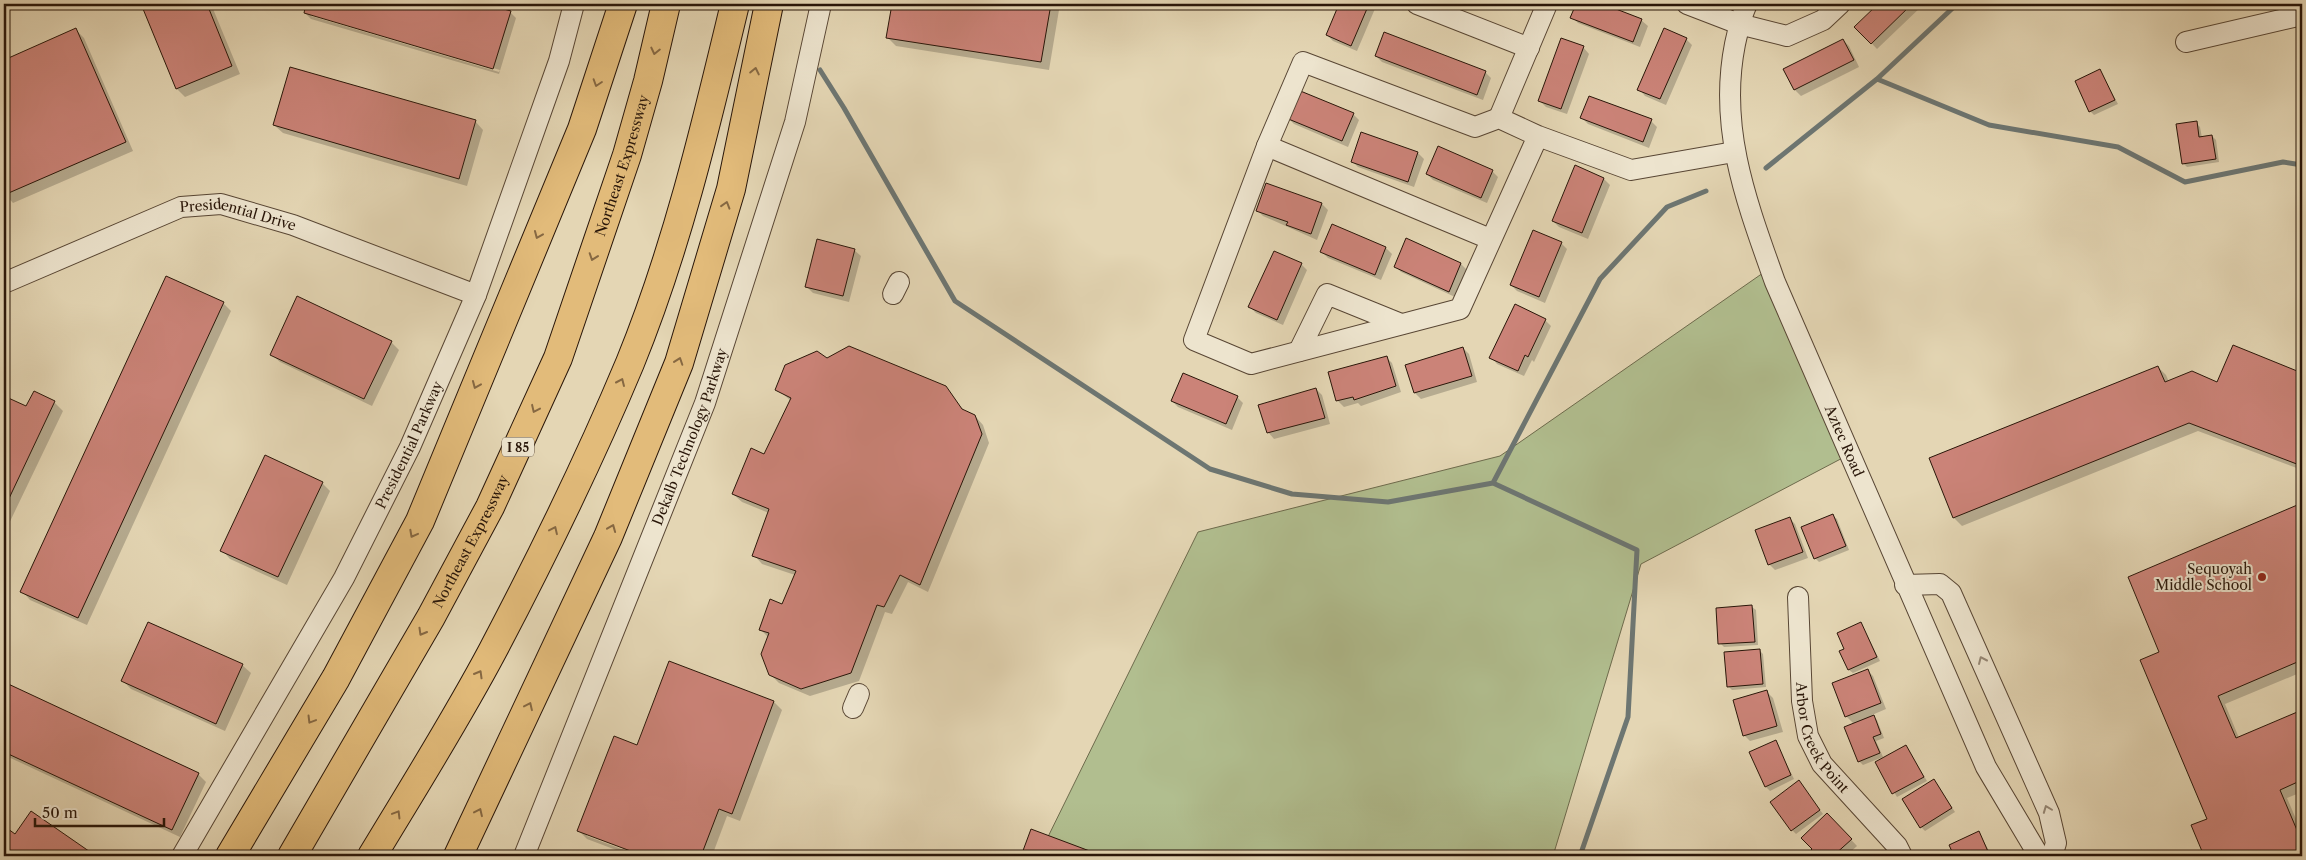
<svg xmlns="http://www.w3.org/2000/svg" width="2306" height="860" font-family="'Libre Caslon Text',serif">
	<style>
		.green { fill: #b1be8f; stroke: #6d6a4c }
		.shadow { fill: #0003; fill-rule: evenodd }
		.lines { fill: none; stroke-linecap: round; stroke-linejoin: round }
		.stream { stroke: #6d7672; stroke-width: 5 }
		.building { fill: #cb8378; stroke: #291609 }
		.minor-casing { stroke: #584634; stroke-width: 22 }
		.highway-casing { stroke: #291609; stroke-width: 30 }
		.minor { stroke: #ede4ce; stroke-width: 20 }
		.highway { stroke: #e2bb7a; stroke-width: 28 }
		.oneway { stroke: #866842 }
		.oneway2 { stroke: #958775 }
		.poi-dot { fill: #8f2418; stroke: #ede4ce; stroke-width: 2 }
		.labels { text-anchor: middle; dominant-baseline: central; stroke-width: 4; stroke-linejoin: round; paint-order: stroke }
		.shield { fill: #ede4ce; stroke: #645444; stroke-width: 1 }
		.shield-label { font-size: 12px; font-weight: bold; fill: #291609 }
		.street-label { font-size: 14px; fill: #291609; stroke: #ede4ce }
		.poi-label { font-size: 14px; fill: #291609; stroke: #ede4ce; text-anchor: end }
	</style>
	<rect width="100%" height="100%" fill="#e4d6b4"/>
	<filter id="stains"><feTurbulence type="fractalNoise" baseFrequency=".004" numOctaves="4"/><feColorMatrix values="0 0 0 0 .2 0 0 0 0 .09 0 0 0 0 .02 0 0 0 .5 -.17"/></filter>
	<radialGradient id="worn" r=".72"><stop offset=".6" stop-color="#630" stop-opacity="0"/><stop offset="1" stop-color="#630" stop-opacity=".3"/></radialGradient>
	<path class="green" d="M1773,266L1852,453L1641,564L1553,856H1058L1041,851L1198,532L1500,456Z"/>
	<path class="shadow" d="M142,4H211L240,74L185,97L177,89Z
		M308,4H482L510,12L516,18L499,74L311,19L305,13ZM311,14L500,70L499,72L311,16Z
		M893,4H1060L1049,70L896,46L888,38Z
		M1340,4H1377L1357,51L1333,41L1327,35Z
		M1577,4H1599L1641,20L1648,26L1640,47L1578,23L1572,17Z
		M1880,4L1923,5L1877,49L1856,27Z
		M76,30L84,38L133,151L13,203L4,193V61Z
		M1686,39L1692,45L1666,105L1645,96L1639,89Z
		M1843,40L1849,46L1859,67L1801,96L1795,90L1785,69Z
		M1583,47L1589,54L1567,114L1546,107L1540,101Z
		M1376,56L1485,72L1491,78L1483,100L1382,62Z
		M2100,71L2118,104L2094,115L2090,111Z
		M1353,114L1359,120L1348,147L1294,124L1288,118Z
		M1582,118L1651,121L1657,127L1649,148L1588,124Z
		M475,121L483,130L467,186L283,133L274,125Z
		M2196,123L2200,127L2202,138L2212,136L2216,140L2219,162L2187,167L2183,163Z
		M1418,153L1424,159L1414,187L1358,167L1352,161Z
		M1492,171L1498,177L1487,203L1433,180L1427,174Z
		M1604,179L1610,185L1588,239L1559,227L1553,221Z
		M1267,184L1322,204L1328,210L1317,240L1263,216L1257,210Z
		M1333,226L1386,248L1392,254L1381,280L1328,258L1322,252Z
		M1407,240L1461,264L1467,270L1455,297L1401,272L1395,266Z
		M1561,243L1567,249L1545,303L1517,291L1511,285Z
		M854,250L861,256L849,302L813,293L807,287Z
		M1301,264L1307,270L1283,325L1256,313L1250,307Z
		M223,303L231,311L87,625L30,600L22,591Z
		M1545,320L1551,326L1534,362L1532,360L1524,376L1497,364L1491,357Z
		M391,342L399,350L372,406L280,362L271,354Z
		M2234,347L2302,375V470L2198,431L1962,526L1954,518L1930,459L2158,367L2166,375L2169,382L2218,383Z
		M1463,348L1469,354L1477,382L1421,399L1415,393L1407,365Z
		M1386,357L1392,363L1401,392L1361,406L1358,403L1344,407L1338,401Z
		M827,359L945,387L965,412L975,416L983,425L989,443L928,592L908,582L892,614L885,612L859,681L810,696L779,683L770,674L769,638L761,630L782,605L795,575L762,564L754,555L769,513L742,502L733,494L765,456L791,401L777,389Z
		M1316,389L1322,395L1330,424L1274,439L1268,432Z
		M34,393L54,402L63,411L4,534V397L27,408Z
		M1237,397L1243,403L1232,430L1178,407L1172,401Z
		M322,483L330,491L287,585L230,559L222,550Z
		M2302,504V672L2225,704L2239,738L2302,711V792L2287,798L2302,833V856H2206L2193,826L2209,819L2161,652L2130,577Z
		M1833,516L1837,519L1849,550L1819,562L1815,558L1803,527Z
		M1789,518L1795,524L1808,558L1775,570L1769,564Z
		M1752,607L1756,610L1758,645L1724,647L1720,643Z
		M1861,623L1880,661L1853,673L1849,670L1846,650Z
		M1760,651L1763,654L1766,687L1732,690L1728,686Z
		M670,663L774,702L782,710L740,821L727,816L712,856H647L587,834V836L640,856H632L587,839L579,831L638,747Z
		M242,665L251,673L225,731L131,689L122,680Z
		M1867,670L1873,676L1886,709L1872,715L1877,720L1884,738L1876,741L1883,757L1863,765L1859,761L1854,724L1846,716Z
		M4,684L198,774L206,782L180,837L4,755Z
		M1767,692L1773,698L1783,732L1750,741L1744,735Z
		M1775,741L1794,779L1770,791L1766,787Z
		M1906,747L1927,781L1897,797L1877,763Z
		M1937,785L1955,812L1925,831L1921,827Z
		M1802,786L1823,814L1796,834L1792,830Z
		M32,812L94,856H4V828L15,836Z
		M1827,814L1857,846L1846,856H1806L1814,849Z
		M1032,831L1100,856H1022Z
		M1979,833L1992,856H1955L1950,846Z"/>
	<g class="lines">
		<path class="stream" d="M820,70L844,108L955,301L1210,469L1292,494L1388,502L1493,483L1637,550L1628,717L1580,856
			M1877,79L1989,125L2118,147L2185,182L2283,162L2302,165
			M1766,168L1877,79L1957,4
			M1493,483L1600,279L1667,207L1706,191"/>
	</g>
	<path class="building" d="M141,4H207L232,66L176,89Z
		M306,4H486L511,11L493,69L304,13Z
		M892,4H1051L1041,62L886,38Z
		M1339,4H1369L1351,46L1326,35Z
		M1576,4H1603L1642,19L1633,42L1570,18Z
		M1878,4H1912L1871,44L1854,27Z
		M76,28L126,142L4,195V60Z
		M1664,28L1687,38L1660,99L1637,90Z
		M1384,32L1486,71L1477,95L1375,56Z
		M1561,38L1584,46L1561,109L1538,101Z
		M1843,39L1854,60L1794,90L1783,69Z
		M290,67L476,120L459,179L273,125Z
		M2100,69L2115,100L2089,112L2075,81Z
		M1298,90L1354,113L1342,141L1286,118Z
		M1589,96L1652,119L1643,142L1580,118Z
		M2197,121L2199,137L2212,135L2216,159L2182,164L2176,124Z
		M1361,132L1418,152L1408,182L1351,162Z
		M1438,146L1493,170L1481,198L1426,174Z
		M1575,165L1604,178L1582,233L1552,221Z
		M1266,183L1322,203L1311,234L1286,225L1288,222L1256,211Z
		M1332,224L1386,247L1375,275L1320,252Z
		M1533,230L1562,242L1539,297L1510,285Z
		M1406,238L1461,263L1449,292L1394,267Z
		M817,239L855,249L843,296L805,287Z
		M1274,251L1302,263L1277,320L1248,307Z
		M166,276L224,302L78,618L20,592Z
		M297,296L392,341L364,399L270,355Z
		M1515,304L1546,319L1528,357L1525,355L1518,371L1489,358Z
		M2233,345L2302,373V466L2189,423L1953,518L1929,458L2158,366L2165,382L2192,371L2217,382Z
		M849,346L946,386L962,409L975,415L982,434L920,585L900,575L884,607L877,605L851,673L801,689L769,675L761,654L769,633L759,630L770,599L782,604L796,571L752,556L769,509L732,494L751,448L764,454L791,398L775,390L785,365L817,351L827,358Z
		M1463,347L1472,376L1414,393L1405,365Z
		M1387,356L1396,386L1354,400L1353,397L1336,401L1328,372Z
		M1183,373L1238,396L1226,424L1171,401Z
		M1316,388L1325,418L1267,433L1258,405Z
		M34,391L55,401L4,509V396L26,406Z
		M265,455L323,482L278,577L220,551Z
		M2302,503V660L2218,696L2236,738L2302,710V780L2280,790L2302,842V856H2204L2191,825L2207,819L2140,660L2159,652L2128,577Z
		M1833,514L1846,546L1814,559L1801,527Z
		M1790,517L1803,552L1768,565L1755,530Z
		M1752,605L1755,642L1718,644L1716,608Z
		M148,622L243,664L216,724L121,681Z
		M1861,622L1877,657L1848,670L1839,651L1844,649L1837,633Z
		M1760,649L1763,684L1727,687L1724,652Z
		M669,661L774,701L732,814L719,809L701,856H644L577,831L614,736L637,745Z
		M1868,669L1881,703L1845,717L1832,683Z
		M4,682L199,773L172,830L4,752Z
		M1767,690L1777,726L1743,736L1733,700Z
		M1874,715L1881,734L1873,737L1880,753L1858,762L1844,727Z
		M1776,740L1791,775L1765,787L1749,752Z
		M1906,745L1924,777L1892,794L1875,762Z
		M1934,779L1952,808L1920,828L1902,799Z
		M1799,780L1820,810L1791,831L1770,802Z
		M31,811L96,856H4V826L15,834Z
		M1827,813L1852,839L1833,856H1805L1812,849L1801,838Z
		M1031,829L1103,856H1021Z
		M1979,831L1990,856H1954L1949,845Z"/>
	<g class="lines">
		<defs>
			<g id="minor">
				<path d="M1417,4L1529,48"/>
				<path d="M1687,4L1739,24L1787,36L1823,20L1840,4"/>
				<path id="s1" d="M1747,4C1741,16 1738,30 1735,44C1718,129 1747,203 1775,282L1986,767L2039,856"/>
				<path d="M2186,42L2302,15"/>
				<path d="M1499,118L1547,4"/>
				<path d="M1538,136L1460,309L1251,364L1194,340L1267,146L1303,62L1475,127L1499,118L1538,136L1631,170L1734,152"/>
				<path d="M1267,146L1490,239"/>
				<path id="s2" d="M4,283L181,207L221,204L293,225L476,295"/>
				<path d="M893,294L899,282"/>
				<path d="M1299,351L1327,294L1401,324"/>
				<path d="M1905,585L1940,584L1951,593L2049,813L2056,843L2052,856"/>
				<path id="s3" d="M1798,597L1802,701L1808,736L1822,764L1897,846L1902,856"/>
				<path d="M853,708L859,694"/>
				<path id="s4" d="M182,856L344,578L410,447L476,295L559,61L574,4"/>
				<path id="s5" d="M524,856L705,403L795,122L821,4"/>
			</g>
			<g id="highway">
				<path d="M230,856L336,678L420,521L582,129L623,4"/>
				<path id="s6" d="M292,856L431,617L490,507L558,358L627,155L648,81L666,4"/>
				<path d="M372,856C413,788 456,720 493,650C542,557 589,461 630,363C677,248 706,125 735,4"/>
				<path d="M458,856L608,537L679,363L731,189L769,4"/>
			</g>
		</defs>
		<use href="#minor" class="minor-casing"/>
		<use href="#highway" class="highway-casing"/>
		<use href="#minor" class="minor"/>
		<use href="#highway" class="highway"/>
	</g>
	<defs><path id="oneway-chevron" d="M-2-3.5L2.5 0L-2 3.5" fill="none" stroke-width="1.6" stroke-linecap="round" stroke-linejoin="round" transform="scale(1.25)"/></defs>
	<g class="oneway">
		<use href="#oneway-chevron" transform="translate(655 51) rotate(103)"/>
		<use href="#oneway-chevron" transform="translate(755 71) rotate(-78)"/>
		<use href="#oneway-chevron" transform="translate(597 83) rotate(108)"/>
		<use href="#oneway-chevron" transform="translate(726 205) rotate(-73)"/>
		<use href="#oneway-chevron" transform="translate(538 235) rotate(113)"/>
		<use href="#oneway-chevron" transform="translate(593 257) rotate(109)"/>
		<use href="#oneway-chevron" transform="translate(679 361) rotate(-71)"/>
		<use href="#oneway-chevron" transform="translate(621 382) rotate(-66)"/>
		<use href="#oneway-chevron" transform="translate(476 385) rotate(113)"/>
		<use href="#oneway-chevron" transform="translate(535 409) rotate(115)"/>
		<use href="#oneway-chevron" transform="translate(612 528) rotate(-68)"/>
		<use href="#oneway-chevron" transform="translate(554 530) rotate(-65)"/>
		<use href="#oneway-chevron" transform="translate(413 534) rotate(118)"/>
		<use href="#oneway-chevron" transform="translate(422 632) rotate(120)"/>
		<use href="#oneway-chevron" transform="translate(479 674) rotate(-60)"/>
		<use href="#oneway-chevron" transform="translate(529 706) rotate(-65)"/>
		<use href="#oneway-chevron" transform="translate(311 720) rotate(121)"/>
		<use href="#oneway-chevron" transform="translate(479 812) rotate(-65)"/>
		<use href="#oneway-chevron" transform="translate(397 814) rotate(-59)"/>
	</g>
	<g class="oneway2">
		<use href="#oneway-chevron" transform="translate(1982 660) rotate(-114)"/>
		<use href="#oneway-chevron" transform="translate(2047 809) rotate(-111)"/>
	</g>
	<circle class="poi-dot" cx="2262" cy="577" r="5"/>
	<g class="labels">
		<rect class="shield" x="502" y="437.5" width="32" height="19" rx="4"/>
		<g class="shield-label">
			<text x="518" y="447">I 85</text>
		</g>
		<g class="street-label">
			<text stroke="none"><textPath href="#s6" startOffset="768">Northeast Expressway</textPath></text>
			<text stroke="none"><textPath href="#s2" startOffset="251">Presidential Drive</textPath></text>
			<text stroke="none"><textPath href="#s5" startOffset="451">Dekalb Technology Parkway</textPath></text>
			<text stroke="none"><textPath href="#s1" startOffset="460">Aztec Road</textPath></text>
			<text stroke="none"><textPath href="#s4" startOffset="470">Presidential Parkway</textPath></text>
			<text stroke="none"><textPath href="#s6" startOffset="362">Northeast Expressway</textPath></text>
			<text stroke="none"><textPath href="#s3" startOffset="146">Arbor Creek Point</textPath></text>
		</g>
		<g class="poi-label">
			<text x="2252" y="569">Sequoyah<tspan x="2252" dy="16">Middle School</tspan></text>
		</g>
	</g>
	<rect width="2306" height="860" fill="none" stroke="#e4d6b4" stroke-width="20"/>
	<rect x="5" y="5" width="2296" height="850" fill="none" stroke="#291609" stroke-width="2.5"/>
	<rect x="10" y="10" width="2286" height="840" fill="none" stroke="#291609"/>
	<path d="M35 818v8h129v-8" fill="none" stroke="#291609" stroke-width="2.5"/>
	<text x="42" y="818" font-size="15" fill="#291609" stroke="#ede4ce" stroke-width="4" paint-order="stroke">50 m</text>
	<rect width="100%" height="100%" filter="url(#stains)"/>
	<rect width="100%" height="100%" fill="url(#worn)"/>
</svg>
